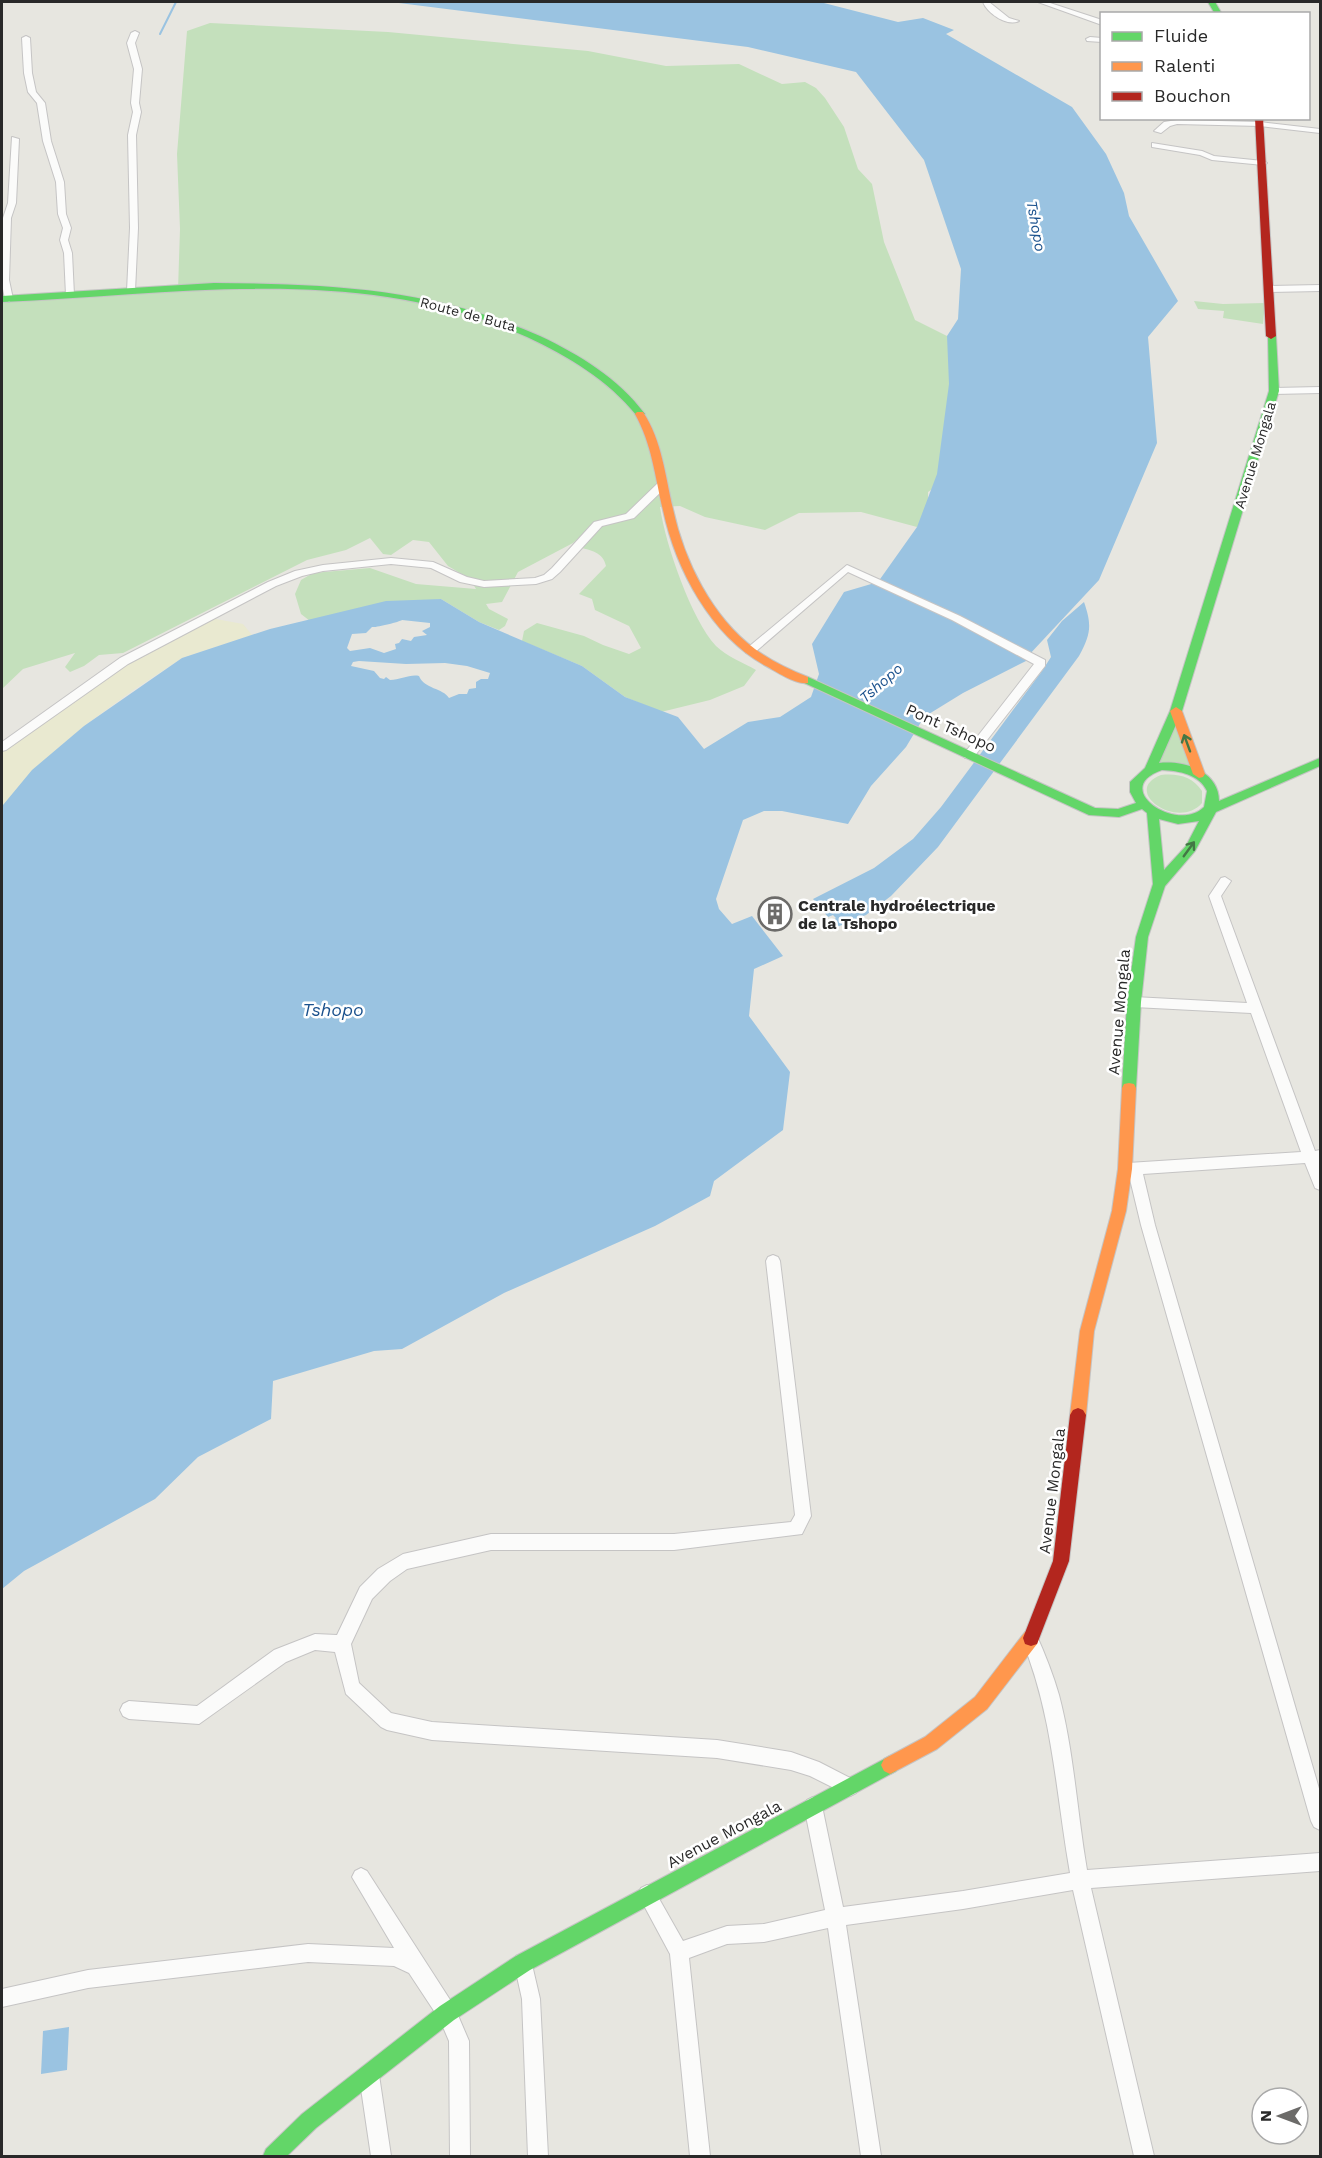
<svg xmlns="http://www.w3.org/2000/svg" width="1322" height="2158" font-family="'Work Sans',sans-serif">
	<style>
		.green { fill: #c4e0bc }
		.sand { fill: #e9e9d0 }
		.water { fill: #9ac3e1; fill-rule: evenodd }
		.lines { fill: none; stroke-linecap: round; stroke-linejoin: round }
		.stream { stroke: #9ac3e1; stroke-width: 2 }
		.street-casing { stroke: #c5c4c4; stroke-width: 2 }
		.fast-casing { stroke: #c5c4c4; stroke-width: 2 }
		.slow-casing { stroke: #c5c4c4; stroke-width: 2 }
		.jam-casing { stroke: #c5c4c4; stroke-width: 2 }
		.street { fill: #fbfbfa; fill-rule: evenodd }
		.fast { fill: #63d668; fill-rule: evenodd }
		.slow { fill: #ff974d; fill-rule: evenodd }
		.jam { fill: #b3261e; fill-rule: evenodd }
		.oneway { stroke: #437745 }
		.labels { text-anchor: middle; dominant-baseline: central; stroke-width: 5; stroke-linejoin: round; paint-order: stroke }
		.far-street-label { font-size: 14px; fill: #292929; stroke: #fff }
		.far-water-label { font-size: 15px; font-style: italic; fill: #1a518d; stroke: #fff }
		.street-label { font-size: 16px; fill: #292929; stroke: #fff }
		.poi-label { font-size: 16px; font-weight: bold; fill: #292929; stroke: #fff; text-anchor: start }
		.water-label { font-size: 18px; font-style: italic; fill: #1a518d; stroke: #fff }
	</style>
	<rect width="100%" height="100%" fill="#e7e6e0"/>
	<path class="green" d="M210,23L388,32L588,51L666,66L739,64L782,84L805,82L816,88L825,98L844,127L858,169L872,184L884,242L915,320L947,336L956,361L941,483L928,492V514L917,527L861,512L799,513L765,530L705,517L680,506L660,507C665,543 691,619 716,646C726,656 744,663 756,670L744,686L710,700L661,712L625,697L582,666L522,641L524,631L537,623L584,636L603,645L629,654L641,648L629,626L595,610L592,599L579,594L606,566C603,552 591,550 577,547L593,526L573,543L518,572L502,602L486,604L489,609L508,619L505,626L499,630L479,622L441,599L310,621L301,614L295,594L301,580L313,573L370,568L416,584L476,589L470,579L448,566L429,542L413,540L391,555L383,554L370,538L346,550L307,560L123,653L99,655L84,666L70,672L65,667L75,653L23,669L2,689V301L178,290L180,229L177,154L187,31Z
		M1194,301L1223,304L1265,303L1263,324L1223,318L1224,311L1198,309Z
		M1176,727L1192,767L1157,762Z
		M1161,775C1178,773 1193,777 1202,791V803C1178,831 1120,791 1161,775Z"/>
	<path class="sand" d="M205,617L243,624L252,635L182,658L132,691L84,726L33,770L2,808V747L124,661Z"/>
	<path class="water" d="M391,2H820L898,22L923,18L954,30L946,34L1072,107L1106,154L1124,193L1129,216L1178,301L1148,337L1157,443L1099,580L1028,656V660L963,693L924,717L906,747L871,786L848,824L782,811H764L743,820L716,899L719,909L732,924L752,916L783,956L754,969L749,1016L790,1072L783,1130L714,1181L710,1196L655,1226L504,1293L402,1349L374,1351L273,1381L271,1419L198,1457L155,1499L24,1571L2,1589V808L3,805L32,770L84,726L182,658L270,629L386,601L441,599L479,622L582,666L625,697L678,717L704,749L748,722L780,717L811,697L819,674L812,644L844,592L878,582L917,527L937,474L949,384L947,336L958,319L961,269L924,160L856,72L748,47ZM402,620L430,623V627L422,631L427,635L414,637L411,641L402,639L399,643L395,644L396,649L384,653L370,648L350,651L347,648L352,634L366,633L372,627C375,628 399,622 402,620ZM359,661L406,664L445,663L467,666L490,673L488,679H481L476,682V688L469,689L467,694H459L449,698C443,688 424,689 419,676C410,674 400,680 390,680L386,677L384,679L380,678L374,671L351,666L353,662Z
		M1084,602C1092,625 1091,634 1079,656L938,847L891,896L866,915L837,927L832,921L836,918L833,915L828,917L822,910L826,908L823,903L818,905L813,899L874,868L913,839L941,807L1042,671L1051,657L1047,640L1062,621Z
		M69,2027L67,2070L41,2074L43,2031Z"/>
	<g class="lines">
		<path class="stream" d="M160,34L176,2"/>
		<defs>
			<path id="street" d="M983,2H989L1009,18L1019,21C1007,27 987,13 983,2Z
				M1038,2H1047L1102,20V25Z
				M135,31L139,33L135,43L142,69L139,103L141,112L136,135L138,228L135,291L131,294L127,291L130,228L128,135L133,112L131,103L134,69L127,43L131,33Z
				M26,36L30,38L32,73L36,92L45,103L51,141L64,182L66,214L71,228L68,240L72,253L74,295L70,298L66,295L64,253L60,240L63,228L58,214L56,182L43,141L37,103L28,92L24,73L22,38Z
				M1090,37L1102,38V42L1087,41L1086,39Z
				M1177,120L1260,122L1320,129V133L1260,126L1177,124L1170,126L1161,133L1154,131L1164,122Z
				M12,137L19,139L16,203L11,218L9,280L13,299L9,302L5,299L2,284L3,218L8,203Z
				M1152,143L1202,151L1214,156L1263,161L1267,163L1263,165L1212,160L1200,155L1152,147Z
				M1320,285V291L1269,292L1265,289L1269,286Z
				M1320,387V393L1274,394L1269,391L1274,388Z
				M662,482L666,483V487L634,518L602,526L560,572L552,579L536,584L484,587L460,582L431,568L391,564L323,571L302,576L276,586L128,664L6,750L2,751V742L120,658L268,582L295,571L323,565L391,558L433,562L467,577L484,581L535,578L544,575L552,568L594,522L626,514L658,483Z
				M847,565L960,616L1045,660V666L973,758H965L963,755L1034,664L952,620L848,572L754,653H746V649Z
				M1225,877L1231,881L1221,896L1315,1151L1320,1150V1190L1315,1188L1305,1163L1143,1174L1155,1225L1320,1792V1830L1314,1827L1311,1821L1141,1225L1129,1175L1123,1173L1121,1169L1123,1165L1128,1163L1301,1152L1251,1013L1134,1007L1127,1002L1134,997L1247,1003L1209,896L1221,878Z
				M773,1255L778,1257L780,1261L811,1516L802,1534L674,1550H491L407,1569L390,1581L372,1599L351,1644L359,1683L391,1713L432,1722L717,1740L791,1752L819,1762L856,1781L859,1787L856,1793L850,1796L810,1776L791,1770L717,1758L432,1740L387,1730L381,1727L346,1694L335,1652L315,1650L286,1662L199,1724L129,1719L123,1716L120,1710L123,1704L129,1701L197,1706L274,1650L315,1634L337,1635L360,1587L378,1569L403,1554L491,1534H674L791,1522L795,1515L766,1261L768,1257Z
				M1030,1632L1036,1634C1045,1654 1053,1674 1059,1695C1074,1752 1077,1812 1087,1870L1320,1853V1871L1091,1888L1154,2156H1134L1073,1890L963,1909L846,1925L881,2156H861L828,1928L764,1942L727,1944L689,1958L710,2156H690L670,1954L641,1900L638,1894L641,1888L647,1885L653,1888L683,1941L727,1926L764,1924L825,1910L804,1806L807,1800L813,1797L819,1800L822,1806L843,1907L963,1891L1070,1873C1056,1794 1053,1715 1022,1640L1024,1634Z
				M361,1868L367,1871L454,2006L469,2041L470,2156H450L449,2041L440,2020L409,1973L394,1966L308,1962L88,1988L2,2007V1989L88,1970L308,1944L394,1948L352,1877L355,1871Z
				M523,1954L530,1956L540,1999L548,2156H528L522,1999L514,1963L516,1956Z
				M369,2065L376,2068L379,2075L391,2156H371L359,2075L362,2068Z"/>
			<path id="fast" d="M1208,2H1215L1222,14H1215Z
				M214,283C329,284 433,288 540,336C580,355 618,378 645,414L637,416C607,379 569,357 527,337C361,262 177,295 2,302V296Z
				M1268,334L1276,336L1279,391L1182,711L1159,763C1184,760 1219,771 1219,801L1320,758V766L1216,812L1195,851L1165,886L1148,937L1141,1002L1136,1088L1134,1092H1124L1122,1088L1127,1002L1136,937L1153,884L1147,813L1142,809L1119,817L1089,815L798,680L800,677H808L1095,808L1118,809L1136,803L1130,792V782L1145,768L1170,711L1269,391ZM1162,770C1179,771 1199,774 1207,791L1204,807C1177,834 1109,788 1162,770ZM1159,819L1178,824L1199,821L1186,846L1164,870Z
				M890,1756L896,1759L899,1765L896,1771L530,1970L454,2020L316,2128L287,2156H263L266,2149L302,2114L440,2006L516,1956Z"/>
			<path id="slow" d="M637,412H643C662,441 665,475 673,509C684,561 712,617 755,649C771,661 790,670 808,677V683C796,685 777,672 766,666C711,636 676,570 663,510C655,477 652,444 635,414Z
				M1176,707L1182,711L1205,774L1203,777L1199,778L1193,774L1170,711Z
				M1129,1083L1134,1084L1136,1088L1132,1169L1126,1211L1094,1331L1086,1415L1083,1420L1078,1422L1073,1420L1070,1415L1080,1331L1112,1211L1118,1169L1122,1088L1124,1084Z
				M1031,1630L1037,1632L1039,1638L1037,1644L987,1709L937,1749L890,1774L884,1771L881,1765L884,1759L925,1737L975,1697L1025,1632Z"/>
			<path id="jam" d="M1255,118H1263L1276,336L1271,339L1266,336Z
				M1078,1408L1083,1410L1086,1415L1069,1561L1037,1644L1031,1646L1025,1644L1023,1638L1053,1561L1070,1415L1073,1410Z"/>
		</defs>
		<use href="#street" class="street-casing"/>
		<use href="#fast" class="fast-casing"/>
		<use href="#slow" class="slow-casing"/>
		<use href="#jam" class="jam-casing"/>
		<use href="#street" class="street"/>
		<use href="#fast" class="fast"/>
		<use href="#slow" class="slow"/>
		<use href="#jam" class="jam"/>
	</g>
	<defs><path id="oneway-shaft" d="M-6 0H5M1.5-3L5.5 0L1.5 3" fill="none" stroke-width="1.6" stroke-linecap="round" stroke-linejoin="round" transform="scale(1.5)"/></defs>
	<g class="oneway">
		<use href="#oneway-shaft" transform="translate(1187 743) rotate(-110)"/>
		<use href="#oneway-shaft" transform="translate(1189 849) rotate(-54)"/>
	</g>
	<defs>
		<symbol id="building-ring" viewBox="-11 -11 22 22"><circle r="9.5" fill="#fff" stroke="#6c6b69" stroke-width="1.5"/><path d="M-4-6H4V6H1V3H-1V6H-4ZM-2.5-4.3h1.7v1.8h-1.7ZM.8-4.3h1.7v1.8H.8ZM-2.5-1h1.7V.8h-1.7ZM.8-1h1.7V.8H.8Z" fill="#6c6b69"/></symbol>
	</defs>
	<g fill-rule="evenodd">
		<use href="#building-ring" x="756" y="895" width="38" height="38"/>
	</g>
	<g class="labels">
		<g class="far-street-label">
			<text transform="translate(468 314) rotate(15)">Route de Buta</text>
			<text transform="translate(1255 455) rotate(-73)">Avenue Mongala</text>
		</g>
		<g class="far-water-label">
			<text transform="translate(1036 226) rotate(80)">Tshopo</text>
			<text transform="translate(881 683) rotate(-41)">Tshopo</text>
		</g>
		<g class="street-label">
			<text transform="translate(951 728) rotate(24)">Pont Tshopo</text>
			<text transform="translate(1119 1012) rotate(-85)">Avenue Mongala</text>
			<text transform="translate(1052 1491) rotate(-83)">Avenue Mongala</text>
			<text transform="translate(724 1834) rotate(-28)">Avenue Mongala</text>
		</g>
		<g class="poi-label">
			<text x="798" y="905">Centrale hydroélectrique<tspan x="798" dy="18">de la Tshopo</tspan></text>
		</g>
		<g class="water-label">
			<text x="333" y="1009">Tshopo</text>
		</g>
	</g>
	<rect width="1322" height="2158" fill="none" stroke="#292929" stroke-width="6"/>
	<rect x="1100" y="12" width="210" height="108" fill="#ffffff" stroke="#a9a9a9" stroke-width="1.5"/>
	<rect x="1112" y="32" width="30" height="9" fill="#63d668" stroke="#a9a9a9" stroke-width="1.5"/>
	<text x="1154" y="42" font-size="18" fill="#292929">Fluide</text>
	<rect x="1112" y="62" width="30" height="9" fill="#ff974d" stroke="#a9a9a9" stroke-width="1.5"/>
	<text x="1154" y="72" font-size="18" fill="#292929">Ralenti</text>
	<rect x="1112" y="92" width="30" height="9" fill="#b3261e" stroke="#a9a9a9" stroke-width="1.5"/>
	<text x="1154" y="102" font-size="18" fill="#292929">Bouchon</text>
	<g transform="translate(1280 2116) rotate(270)"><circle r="28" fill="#ffffff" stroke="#a9a9a9" stroke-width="1.5"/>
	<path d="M0-4.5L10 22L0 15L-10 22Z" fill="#6c6b69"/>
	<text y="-9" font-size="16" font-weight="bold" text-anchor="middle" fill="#292929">N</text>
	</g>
</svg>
